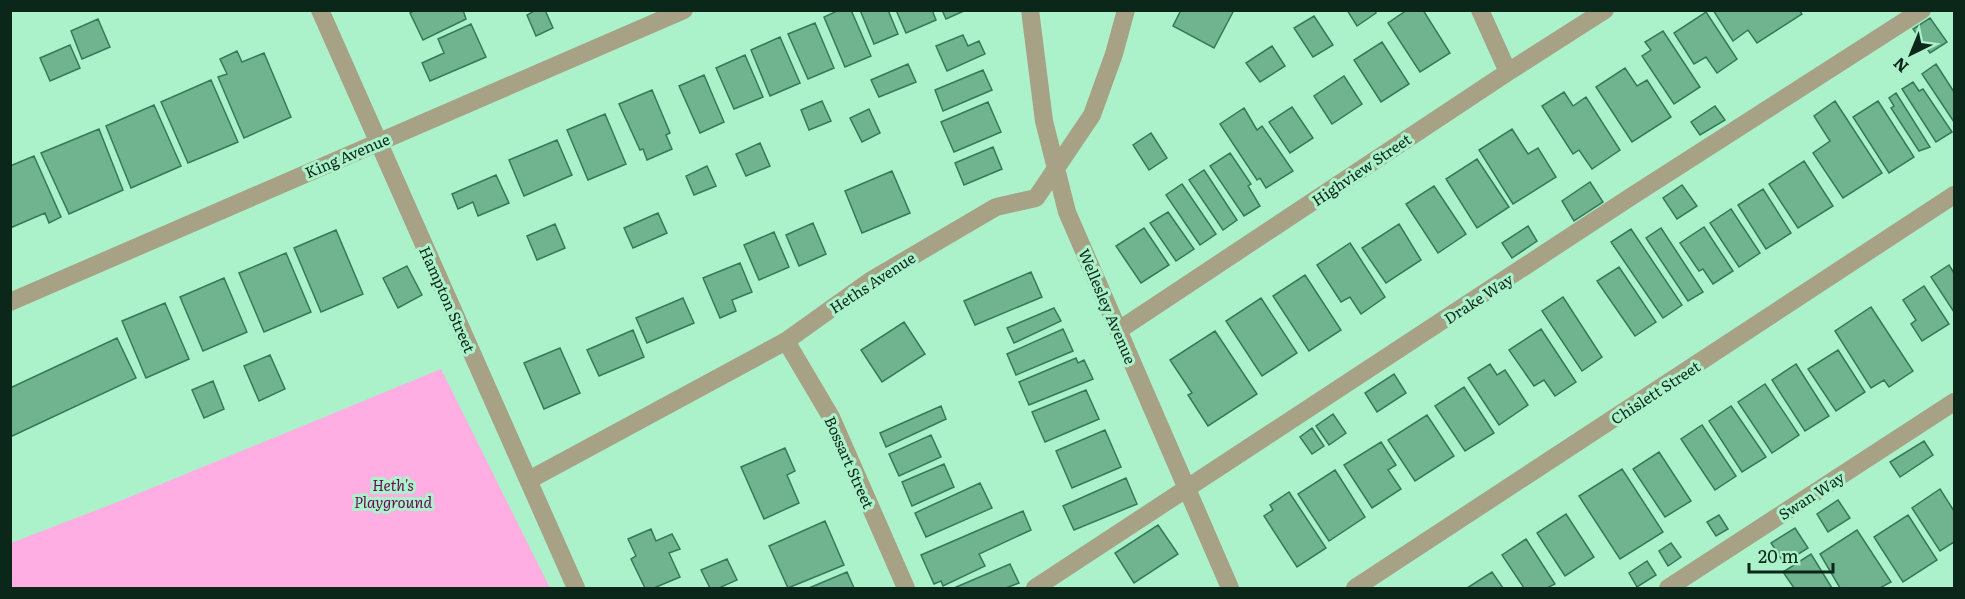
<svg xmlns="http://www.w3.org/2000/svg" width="1965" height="599" font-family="Literata,serif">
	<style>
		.green { fill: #ffaee4 }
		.building { fill: #6fb48f; stroke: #357a58; stroke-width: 1.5 }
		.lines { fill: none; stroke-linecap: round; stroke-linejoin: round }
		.minor { stroke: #a7a286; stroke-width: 18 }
		.labels { text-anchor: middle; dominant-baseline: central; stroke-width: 6; stroke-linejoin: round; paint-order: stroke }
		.street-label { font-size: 15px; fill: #0a2719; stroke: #abf2cb }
		.park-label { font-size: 15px; font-style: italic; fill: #680753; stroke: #abf2cb }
	</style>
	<rect width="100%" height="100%" fill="#abf2cb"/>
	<path class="green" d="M441,369L550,588H11V543L120,501Z"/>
	<path class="building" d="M415,10H463L466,19L423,40L410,13Z
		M536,10H545L553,28L536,36L527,15Z
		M839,10H851L871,56L845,67L824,17Z
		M860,10H888L898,34L874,44Z
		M896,10H932L936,20L906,33Z
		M942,10H966L946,19Z
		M1181,10H1234L1214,48L1173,26Z
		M1347,10H1375L1376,13L1357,26Z
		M1407,10H1423L1450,53L1420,72L1388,23Z
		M1713,10H1799L1802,14L1757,43L1748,30L1733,41Z
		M1706,12L1737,59L1717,73L1706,57L1694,64L1674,33Z
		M1314,16L1333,45L1313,57L1294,28Z
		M1930,18L1947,42L1930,53L1913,29Z
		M98,19L110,47L82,59L71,31Z
		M815,23L834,68L808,79L788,34Z
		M471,24L486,57L430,81L422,63L444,53L438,39Z
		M1663,31L1700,87L1674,104L1642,56L1651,50L1645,42Z
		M963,35L968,46L979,41L985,54L947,71L936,46Z
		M780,37L800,83L770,96L751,50Z
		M1382,42L1409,84L1381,102L1354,60Z
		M70,45L80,68L50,81L40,58Z
		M1272,46L1285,66L1260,82L1246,63Z
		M237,51L242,62L264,53L291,117L244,138L218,77L227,74L220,59Z
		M745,55L763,97L734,109L716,68Z
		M908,64L916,82L879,97L871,80Z
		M1936,64L1954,92V122L1922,74Z
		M1625,68L1637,86L1647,80L1671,117L1632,142L1596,87Z
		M983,70L992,90L943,111L935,90Z
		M704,75L724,122L700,133L679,86Z
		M1344,76L1362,104L1332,124L1314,96Z
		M211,80L238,142L188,163L161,102Z
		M1913,82L1919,91L1923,89L1952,132L1936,142L1902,89Z
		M652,90L670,133L666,135L672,149L647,160L643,149L640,150L619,104Z
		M1564,92L1573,106L1586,97L1620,150L1592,169L1579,150L1573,154L1542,106Z
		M1896,93L1930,147L1919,151L1891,108L1894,106L1889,98Z
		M822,101L831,121L809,130L801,110Z
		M1835,101L1882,173L1843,198L1813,153L1830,141L1814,116Z
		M1878,101L1914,157L1889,173L1853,117Z
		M988,102L1001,132L954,152L941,122Z
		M154,105L181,166L131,188L106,126Z
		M1715,106L1725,120L1700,135L1691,122Z
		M1292,107L1313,138L1290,153L1269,122Z
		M1244,108L1257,130L1262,126L1293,171L1266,188L1260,178L1257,180L1220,124Z
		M869,109L880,133L862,142L850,118Z
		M605,114L626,164L588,180L567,130Z
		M99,129L123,190L69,214L41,153Z
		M1512,129L1528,154L1538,148L1556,177L1513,204L1479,150Z
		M1151,133L1167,158L1149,170L1133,145Z
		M557,140L572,175L524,196L509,160Z
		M760,143L770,166L746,176L736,154Z
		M993,147L1002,169L964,185L955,163Z
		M1230,153L1251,184L1248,186L1260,206L1244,216L1210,166Z
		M34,156L61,217L49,223L45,213L10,228V166Z
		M1477,159L1509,207L1477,228L1446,179Z
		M1804,161L1833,206L1798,228L1769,184Z
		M707,166L716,186L694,195L686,176Z
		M1204,170L1237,220L1223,230L1189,180Z
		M892,171L910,213L862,233L845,191Z
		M496,175L509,203L478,216L473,202L458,209L452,194Z
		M1590,182L1603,202L1574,221L1562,201Z
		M1182,184L1216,234L1200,245L1166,195Z
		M1682,185L1697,206L1677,219L1663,198Z
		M1434,186L1466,234L1438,253L1406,204Z
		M1763,189L1791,233L1766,249L1738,205Z
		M1731,209L1760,253L1739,267L1710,223Z
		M1168,212L1194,249L1176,261L1150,223Z
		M658,213L667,233L633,248L624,228Z
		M813,223L826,254L799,266L786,235Z
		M555,224L565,248L537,260L527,236Z
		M1399,224L1421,260L1386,283L1362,248Z
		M1528,226L1537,241L1512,258L1502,243Z
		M1704,227L1733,271L1713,284L1703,269L1699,271L1680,243Z
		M1144,228L1169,265L1141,283L1116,246Z
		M1661,228L1703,292L1688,301L1646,238Z
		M1631,229L1682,305L1663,318L1611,242Z
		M336,230L363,294L321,312L294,248Z
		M774,232L789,267L759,280L744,245Z
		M1350,243L1385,297L1361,314L1350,297L1341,302L1317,265Z
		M286,253L311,312L264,332L239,273Z
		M740,263L752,292L732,300L736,311L720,318L703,278Z
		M1949,265L1954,273V312L1931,277Z
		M407,266L422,295L398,308L383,278Z
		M1619,267L1656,322L1635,336L1597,281Z
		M1031,272L1042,297L975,325L964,301Z
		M1305,275L1341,330L1309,351L1273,296Z
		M224,278L247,332L203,351L180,297Z
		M1924,286L1949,324L1922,341L1911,324L1916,320L1903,300Z
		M1563,297L1602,357L1582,371L1542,311Z
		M683,298L694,323L647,343L636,318Z
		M1261,298L1297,353L1262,376L1226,321Z
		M165,303L189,359L146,378L122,321Z
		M1871,307L1913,371L1889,387L1884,380L1871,388L1835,331Z
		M1054,308L1061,321L1014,343L1007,328Z
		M904,322L925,354L882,382L861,350Z
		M1063,329L1073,351L1016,375L1007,354Z
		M1541,329L1576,382L1555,396L1544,380L1534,386L1509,350Z
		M633,330L644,357L599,376L587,350Z
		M1215,331L1257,394L1208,426L1188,395L1192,393L1170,360Z
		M117,338L136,378L10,437V388Z
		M560,348L580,393L544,409L524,363Z
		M1838,350L1865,392L1836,411L1808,369Z
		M270,355L285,389L259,401L244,366Z
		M1076,358L1078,363L1084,360L1093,379L1029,405L1019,382Z
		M1490,364L1497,375L1505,370L1528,405L1499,425L1468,378Z
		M1796,364L1829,416L1805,431L1772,380Z
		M1394,374L1406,393L1377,412L1365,393Z
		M213,381L224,409L204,418L192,390Z
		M1765,384L1799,435L1772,453L1738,402Z
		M1464,387L1494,433L1465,451L1435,406Z
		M1086,390L1099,419L1045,442L1032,412Z
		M941,406L946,419L886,447L880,433Z
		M1731,406L1766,457L1742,472L1709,421Z
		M1333,414L1346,433L1329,445L1316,426Z
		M1427,415L1454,456L1415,481L1388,440Z
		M1702,425L1736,476L1715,490L1681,439Z
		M1312,428L1324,446L1312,454L1300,437Z
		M1105,430L1121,467L1072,488L1056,451Z
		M931,435L941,457L899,476L889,454Z
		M1924,441L1933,455L1900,477L1890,462Z
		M1381,442L1396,465L1388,470L1401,489L1372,508L1344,465Z
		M785,448L795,471L787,475L799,503L764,519L741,467Z
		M1659,452L1691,501L1665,517L1633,469Z
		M944,464L954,487L912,506L902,482Z
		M1622,469L1663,532L1620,559L1579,496Z
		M1335,470L1365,517L1329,541L1298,494Z
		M1126,478L1137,504L1074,530L1063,506Z
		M980,483L992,508L926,537L915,513Z
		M1940,489L1954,511V542L1940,551L1912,508Z
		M1289,492L1326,548L1297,567L1264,516L1273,510L1270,505Z
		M1838,500L1850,518L1828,532L1817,514Z
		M1023,511L1031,530L979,554L985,566L943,586L941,581L934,584L921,555Z
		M1566,514L1594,557L1565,576L1537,533Z
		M1719,515L1728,529L1716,536L1707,522Z
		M1908,515L1937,560L1903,582L1874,537Z
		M825,521L844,565L788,588L769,546Z
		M1158,525L1178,554L1134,583L1115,553Z
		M1795,528L1808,548L1784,563L1771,543Z
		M651,529L656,541L672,534L680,549L669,553L680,577L654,588H645L631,559L636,556L628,539Z
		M1857,530L1891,582L1880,588H1840L1820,554Z
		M1526,539L1555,584L1547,588H1524L1502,555Z
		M1671,543L1681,557L1668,566L1659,551Z
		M1811,554L1832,588H1794L1783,572Z
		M727,559L737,580L719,588H710L701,570Z
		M1647,561L1656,575L1637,587L1629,573Z
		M1010,564L1019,583L1006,588H954Z
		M847,572L854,588H809Z
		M1492,572L1503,588H1467Z"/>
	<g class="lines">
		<path class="minor" d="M320,10L576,588
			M1030,10L1044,121L1067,212L1230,588
			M1480,10L1508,72
			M10,302L684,10
			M1119,330L1508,72L1605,10
			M786,341L831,417L906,588
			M529,480L786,341L870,281L996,207L1036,198L1092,115L1114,54L1126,10
			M1035,588L1632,196L1922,10
			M1355,588L1954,195
			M1668,588L1954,402"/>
	</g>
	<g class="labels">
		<g class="street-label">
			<text transform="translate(347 155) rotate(-23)">King Avenue</text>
			<text transform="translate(1361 169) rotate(-34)">Highview Street</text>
			<text transform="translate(872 282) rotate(-33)">Heths Avenue</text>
			<text transform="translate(1478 298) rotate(-33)">Drake Way</text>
			<text transform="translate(448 299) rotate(66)">Hampton Street</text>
			<text transform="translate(1108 306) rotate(67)">Wellesley Avenue</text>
			<text transform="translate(1655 392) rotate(-33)">Chislett Street</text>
			<text transform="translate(850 462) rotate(66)">Bossart Street</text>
			<text transform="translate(1811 495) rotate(-33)">Swan Way</text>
		</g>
		<g class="park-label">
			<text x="393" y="484">Heth's<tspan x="393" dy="17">Playground</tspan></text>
		</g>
	</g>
	<rect width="1965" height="599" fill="none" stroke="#0a2719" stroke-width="24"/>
	<g transform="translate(1911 54) rotate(223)" stroke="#abf2cb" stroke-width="4.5" paint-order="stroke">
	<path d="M0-4.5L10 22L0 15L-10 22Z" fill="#0a2719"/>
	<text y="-9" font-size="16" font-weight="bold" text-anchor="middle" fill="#0a2719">N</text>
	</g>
	<path d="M1749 563v9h84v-9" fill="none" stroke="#0a2719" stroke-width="3"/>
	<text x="1758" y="563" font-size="18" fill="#0a2719" stroke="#abf2cb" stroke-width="4.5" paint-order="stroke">20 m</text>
</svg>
